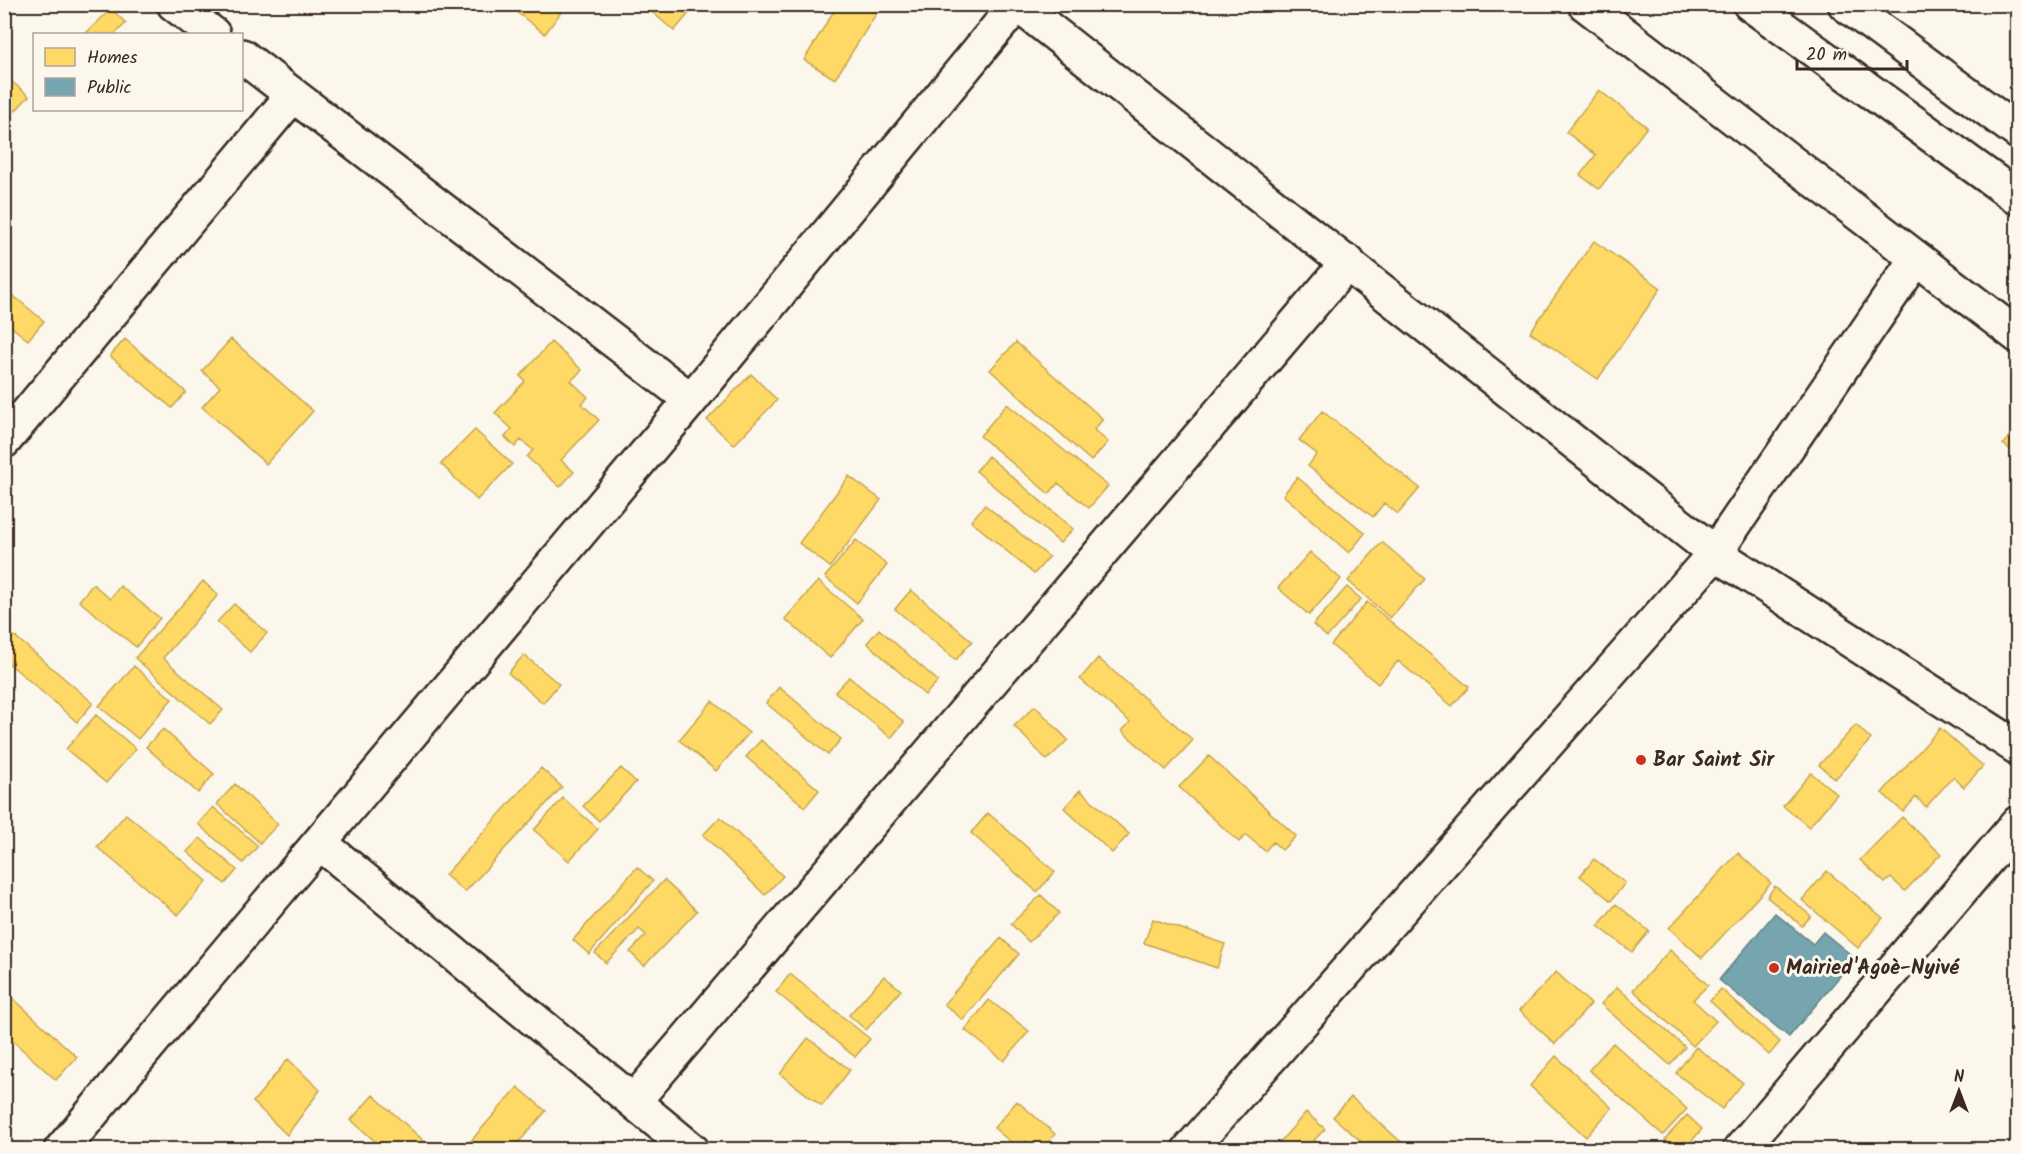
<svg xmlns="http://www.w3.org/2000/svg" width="2022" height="1154" font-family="Kalam,sans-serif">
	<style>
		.homes { fill: #ffd966; stroke: #c4a450; stroke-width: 1.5 }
		.public { fill: #76a5af; stroke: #648084; stroke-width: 1.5 }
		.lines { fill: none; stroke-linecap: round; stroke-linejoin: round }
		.minor-casing { stroke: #3b2a1e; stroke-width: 38 }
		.primary-casing { stroke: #3b2a1e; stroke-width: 38 }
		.minor { stroke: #fbf7ec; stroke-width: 33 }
		.primary { stroke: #fbf7ec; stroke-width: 33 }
		.poi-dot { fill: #c8321e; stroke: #fbf7ec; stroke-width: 2 }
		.labels { text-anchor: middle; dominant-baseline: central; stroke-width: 6; stroke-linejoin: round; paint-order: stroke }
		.poi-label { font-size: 21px; font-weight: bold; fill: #3b2a1e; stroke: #fbf7ec; text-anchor: start }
	</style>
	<rect width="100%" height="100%" fill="#fbf7ec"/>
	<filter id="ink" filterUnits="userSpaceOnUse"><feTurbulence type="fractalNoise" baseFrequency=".0167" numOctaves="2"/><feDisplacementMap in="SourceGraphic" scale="12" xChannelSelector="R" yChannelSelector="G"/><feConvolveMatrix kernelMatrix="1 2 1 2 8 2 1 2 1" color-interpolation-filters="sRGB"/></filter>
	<g filter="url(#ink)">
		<path class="homes" d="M506,4H567L545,34Z
			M643,4H697L674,31Z
			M838,4H867L878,11L835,79L804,60Z
			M111,9L126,23L115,34H85Z
			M4,75L29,96L4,123Z
			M1599,90L1647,127L1599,189L1580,175L1596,155L1566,132Z
			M1594,241L1661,288L1598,379L1530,332Z
			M4,288L44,321L28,340L4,321Z
			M125,339L186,392L172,408L110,356Z
			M231,339L313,411L266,464L202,407L220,387L202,371Z
			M551,342L582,370L571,381L588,397L582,404L599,420L561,460L574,472L560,487L527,457L533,450L521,440L515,447L505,437L512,429L495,413L525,381L520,376Z
			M1016,342L1103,419L1094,430L1108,442L1091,461L990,370Z
			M751,374L777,400L734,445L707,420Z
			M1007,404L1108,486L1089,508L1058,483L1049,494L980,436Z
			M1322,411L1420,488L1398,514L1384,503L1373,517L1308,466L1317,454L1299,440Z
			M2018,425V455L2003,444Z
			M475,430L512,464L477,500L441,464Z
			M988,456L1073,529L1060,543L976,471Z
			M849,476L881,500L830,567L799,543Z
			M1297,477L1365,533L1349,553L1283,495Z
			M985,505L1049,557L1034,574L971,521Z
			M856,540L887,565L857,603L825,577Z
			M1382,542L1425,579L1390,618L1348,581Z
			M1310,552L1341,579L1309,615L1278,588Z
			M203,581L218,595L163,658L223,710L210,724L135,658Z
			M818,581L863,619L830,658L785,619Z
			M93,584L110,599L120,586L160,618L136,647L79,601Z
			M1347,587L1361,599L1327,637L1313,625Z
			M911,590L972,641L956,660L895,609Z
			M1367,602L1469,687L1452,706L1398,661L1378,684L1331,645Z
			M234,604L267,633L250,652L217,622Z
			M4,627L93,703L77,722L4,659Z
			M879,629L938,681L925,695L867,643Z
			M524,655L559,684L543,703L508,673Z
			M1098,658L1193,740L1166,770L1122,731L1130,722L1080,679Z
			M134,666L172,699L138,739L99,706Z
			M849,677L904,722L891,738L835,692Z
			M779,687L841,739L828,755L766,703Z
			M712,701L749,733L716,771L679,740Z
			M1035,706L1068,740L1047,760L1014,726Z
			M96,715L136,749L106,783L66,749Z
			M1856,725L1871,739L1835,779L1819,765Z
			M1940,728L1983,766L1964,787L1953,777L1926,807L1916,797L1903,812L1882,793Z
			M163,729L214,774L198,793L146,747Z
			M761,740L819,790L805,807L746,757Z
			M1209,756L1296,836L1282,850L1273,842L1265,851L1246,835L1239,842L1179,787Z
			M541,768L562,787L465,892L445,875Z
			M621,768L636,782L599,821L583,806Z
			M1811,773L1837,794L1809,827L1783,806Z
			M235,784L278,824L260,843L217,804Z
			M1080,790L1129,834L1112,853L1064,808Z
			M563,798L598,829L569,861L534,830Z
			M213,807L258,846L243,863L198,824Z
			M988,813L1055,872L1037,892L971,833Z
			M126,814L207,881L178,915L97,847Z
			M720,817L783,876L765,895L703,835Z
			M1902,817L1941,854L1905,891L1891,878L1885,883L1860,860Z
			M200,838L237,870L225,884L187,852Z
			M1738,853L1771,883L1702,958L1669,928Z
			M1594,859L1625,883L1611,901L1580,876Z
			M637,867L653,881L589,954L573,940Z
			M1827,871L1883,918L1858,948L1802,900Z
			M664,880L697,911L644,966L630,952L646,935L639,929L606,963L595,953Z
			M1775,886L1811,916L1802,926L1767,897Z
			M1041,895L1059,913L1029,942L1011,924Z
			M1616,904L1649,931L1632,952L1598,926Z
			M1153,919L1225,944L1217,968L1144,943Z
			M1001,938L1019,954L963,1020L944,1004Z
			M1670,950L1708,985L1693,1000L1716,1021L1693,1046L1633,990Z
			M1556,972L1591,1004L1555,1044L1519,1011Z
			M790,974L870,1039L855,1057L776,992Z
			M884,976L901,990L866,1030L849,1015Z
			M1617,987L1685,1047L1670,1065L1601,1004Z
			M1721,989L1780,1042L1769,1055L1710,1001Z
			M4,990L77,1057L56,1080L4,1033Z
			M989,1000L1029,1031L1004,1061L965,1030Z
			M808,1038L850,1070L822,1106L780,1074Z
			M1613,1043L1687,1109L1663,1135L1589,1070Z
			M1696,1047L1743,1083L1722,1109L1676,1073Z
			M1556,1056L1612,1108L1586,1137L1530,1086Z
			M288,1059L320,1090L287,1135L253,1102Z
			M518,1087L546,1111L512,1150H463Z
			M373,1095L434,1150H385L351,1120Z
			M1351,1097L1410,1150H1371L1333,1117Z
			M1017,1101L1055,1134L1042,1150H1036L1026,1141L1019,1149L994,1128Z
			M1306,1112L1325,1129L1314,1140L1325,1150H1273Z
			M1687,1115L1702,1129L1684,1150H1678L1665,1139Z"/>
		<path class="public" d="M1775,913L1813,944L1823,932L1855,958L1789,1037L1719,980Z"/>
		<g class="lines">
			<defs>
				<path id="minor" d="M174,4L213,34
					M1017,4L1715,553L2018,748
					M1585,4L2018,336
					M242,56L691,400
					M4,441L293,95
					M320,843L692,1150
					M634,1101L1348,262
					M61,1150L691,400L1017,4
					M1189,1150L1715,553L1916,259
					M1740,1150L2018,823"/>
				<path id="primary" d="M1750,4L2018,198
					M1845,4L2018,132"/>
			</defs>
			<use href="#minor" class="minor-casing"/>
			<use href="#primary" class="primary-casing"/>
			<use href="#minor" class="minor"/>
			<use href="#primary" class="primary"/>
		</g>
	</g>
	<g class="poi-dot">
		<circle cx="1641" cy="760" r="6"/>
		<circle cx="1774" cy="968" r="6"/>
	</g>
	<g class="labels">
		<g class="poi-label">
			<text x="1653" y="760">Bar Saint Sir</text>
			<text x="1786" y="968">Mairied'Agoè-Nyivé</text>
		</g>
	</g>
	<rect width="2022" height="1154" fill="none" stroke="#fbf7ec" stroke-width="24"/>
	<rect x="12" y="12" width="1998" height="1130" fill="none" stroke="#3b2a1e" stroke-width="2" filter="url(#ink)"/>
	<rect x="33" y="33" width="210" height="78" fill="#fbf7ec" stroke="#aea59a" stroke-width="1.5"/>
	<rect x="45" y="48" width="30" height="18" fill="#ffd966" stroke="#aea59a" stroke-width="1.5"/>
	<text x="87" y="63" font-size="18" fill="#3b2a1e">Homes</text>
	<rect x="45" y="78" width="30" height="18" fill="#76a5af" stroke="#aea59a" stroke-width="1.5"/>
	<text x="87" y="93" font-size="18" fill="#3b2a1e">Public</text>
	<g transform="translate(1959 1091)" stroke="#fbf7ec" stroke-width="4.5" paint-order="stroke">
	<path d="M0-4.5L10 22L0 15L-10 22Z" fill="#3b2a1e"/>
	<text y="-9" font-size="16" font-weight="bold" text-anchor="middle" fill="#3b2a1e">N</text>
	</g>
	<path d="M1797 60v9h110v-9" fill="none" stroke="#3b2a1e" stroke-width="3"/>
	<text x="1806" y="60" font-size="18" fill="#3b2a1e" stroke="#fbf7ec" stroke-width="4.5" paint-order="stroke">20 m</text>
</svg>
